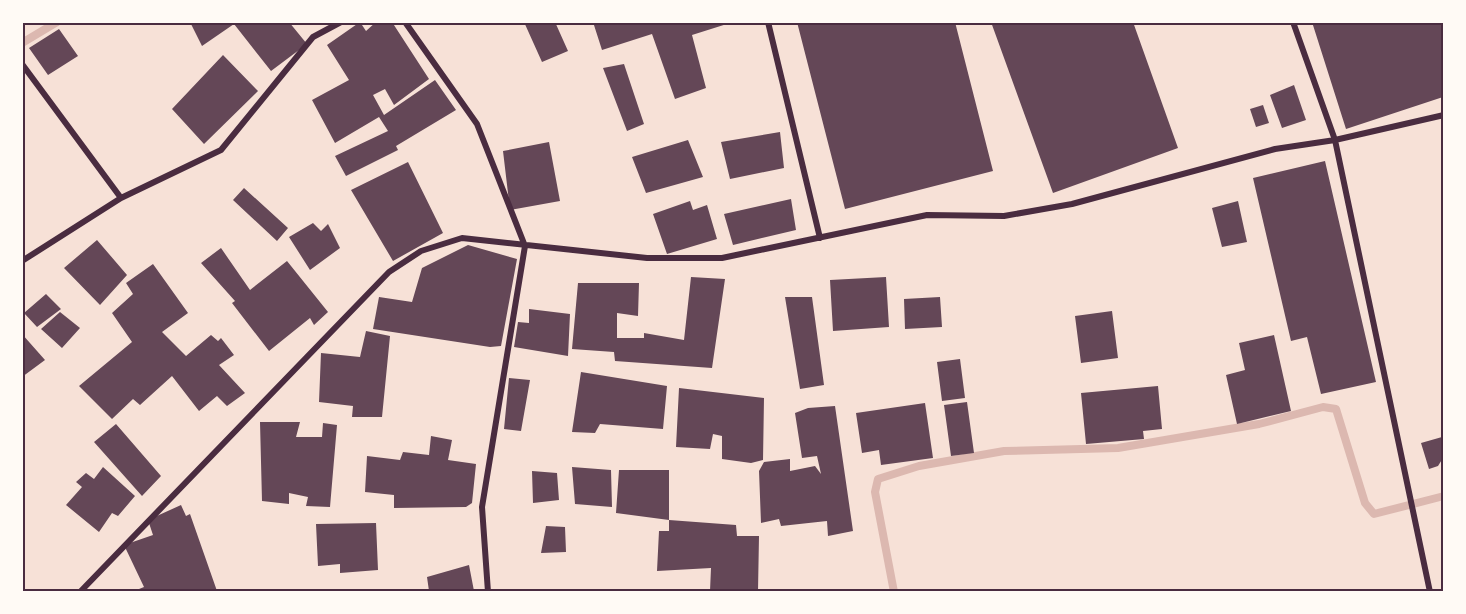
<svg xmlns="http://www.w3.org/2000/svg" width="1466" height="614" font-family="Signika,sans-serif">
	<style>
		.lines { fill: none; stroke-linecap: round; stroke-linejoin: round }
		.stream { stroke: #dcb8b0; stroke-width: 8 }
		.building { fill: #644757 }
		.minor { stroke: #4a2c40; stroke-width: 6 }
		.neatline { fill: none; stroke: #4a2c40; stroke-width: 2 }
	</style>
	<rect width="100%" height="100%" fill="#f7e1d7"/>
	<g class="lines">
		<path class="stream" d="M22,43L57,22
			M894,592L875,492L878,479L919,466L1004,451L1118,448L1259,424L1323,407L1336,409L1365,503L1374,514L1444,496"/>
	</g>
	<path class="building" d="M190,22H289L307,44L271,71L234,24L202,46Z
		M360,22L366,31L376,22H392L429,79L394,105L385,89L373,95L384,115L435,80L456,110L396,146L398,150L346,176L335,156L388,131L379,117L335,143L312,100L349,80L327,45Z
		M524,22H555L568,51L542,62Z
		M593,22H730V23L692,35L706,88L675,99L652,34L602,50Z
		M797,22H955L993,171L845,209Z
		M991,22H1133L1178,148L1053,193Z
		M1312,22H1443V97L1346,129Z
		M59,29L78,56L48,75L29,48Z
		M223,55L258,91L204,144L172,109Z
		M624,64L644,124L627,131L603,68Z
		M1294,85L1306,120L1282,128L1270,95Z
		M1263,105L1269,123L1256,127L1250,109Z
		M780,132L784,168L730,179L721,142Z
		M688,140L703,177L646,193L632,157Z
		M549,142L560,201L510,210L503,151Z
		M1325,161L1376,382L1321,394L1307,337L1291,341L1253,178Z
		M408,162L443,233L393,261L351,190Z
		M244,188L288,228L277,241L233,200Z
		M791,199L796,230L733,245L724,214Z
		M690,201L693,210L707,205L717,239L667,254L653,214Z
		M1238,201L1247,242L1222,247L1212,208Z
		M313,223L321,231L328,224L340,248L310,270L289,237Z
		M97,240L127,275L100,305L64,268Z
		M468,245L517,259L501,346L490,347L373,329L379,297L412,302L422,268Z
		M221,248L250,290L287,261L328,312L314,325L310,318L269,351L232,303L235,301L201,263Z
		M153,264L188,313L162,332L186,356L211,335L218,341L221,338L234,355L219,365L245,393L227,406L217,396L199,411L172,376L140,405L133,399L112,419L79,386L132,342L112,313L133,294L126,283Z
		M691,277L725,279L712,368L615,361L614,352L572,349L578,283H639L638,316L617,313V338H644V333L684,340Z
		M886,277L889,327L833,331L830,280Z
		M46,294L61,309L37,327L24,313Z
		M785,297H812L824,385L800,389Z
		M940,297L942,327L905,329L904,299Z
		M529,309L570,314L568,356L514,347L518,322L529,323Z
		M1112,311L1118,358L1081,363L1075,316Z
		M60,312L80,328L62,348L41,329Z
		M366,331L390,336L382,417H352L353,406L319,402L321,353L360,357Z
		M22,334L45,360L22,377Z
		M1274,335L1291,411L1237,424L1226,375L1245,370L1239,343Z
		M960,359L965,398L942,401L937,362Z
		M581,372L667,386L663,429L600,424L595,433L572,432Z
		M509,378L530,380L521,431L504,429Z
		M1158,386L1162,429L1143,431L1144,439L1086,444L1081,393Z
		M679,388L764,398L763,460L751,463L722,459V436L713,434L710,449L676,447Z
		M967,402L974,453L951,456L944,405Z
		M925,403L933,458L881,465L879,450L862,453L856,413Z
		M835,406L853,531L828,536L827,521L781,526L779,519L761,523L759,471L764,462L790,459V471L815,466L821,474L817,456L802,458L795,413L808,408Z
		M260,422H300L296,437H322L323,423L337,425L330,507L306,506L308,497L289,493V504L262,501Z
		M116,424L161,476L142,496L94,442Z
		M431,436L452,440L448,460L476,464L472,503L466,507L394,508V495L365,492L367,456L400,460L403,452L429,455Z
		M1442,437L1443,458L1438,466L1429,469L1421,443Z
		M103,467L135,496L118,516L112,513L99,532L66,505L82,487L76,482L86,473L94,479Z
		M572,467L611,470L612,507L575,504Z
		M619,470H669V520L616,513Z
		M532,471L557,473L559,500L533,503Z
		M181,505L186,516L190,514L217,591H134L144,587L124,545L153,535L148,520Z
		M669,520L736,525L737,536H759L758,591H710L711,568L657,571L659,531H669Z
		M376,523L378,570L340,573V564L318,566L316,524Z
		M546,526L565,527L566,552L541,553Z
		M469,565L474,591H429L427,577Z"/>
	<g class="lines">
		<path class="minor" d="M405,22L477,124L525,246L482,507L488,592
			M768,22L820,238
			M1293,22L1335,140L1430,592
			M22,64L121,198
			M22,261L121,198L221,150L313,37L341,22
			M80,592L389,272L421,251L462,238L647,258H722L927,215L1004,216L1072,204L1275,149L1335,140L1444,115"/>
	</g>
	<rect width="1466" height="614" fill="none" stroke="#fffaf5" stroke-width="48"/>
	<rect x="24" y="24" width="1418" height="566" class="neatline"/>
</svg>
